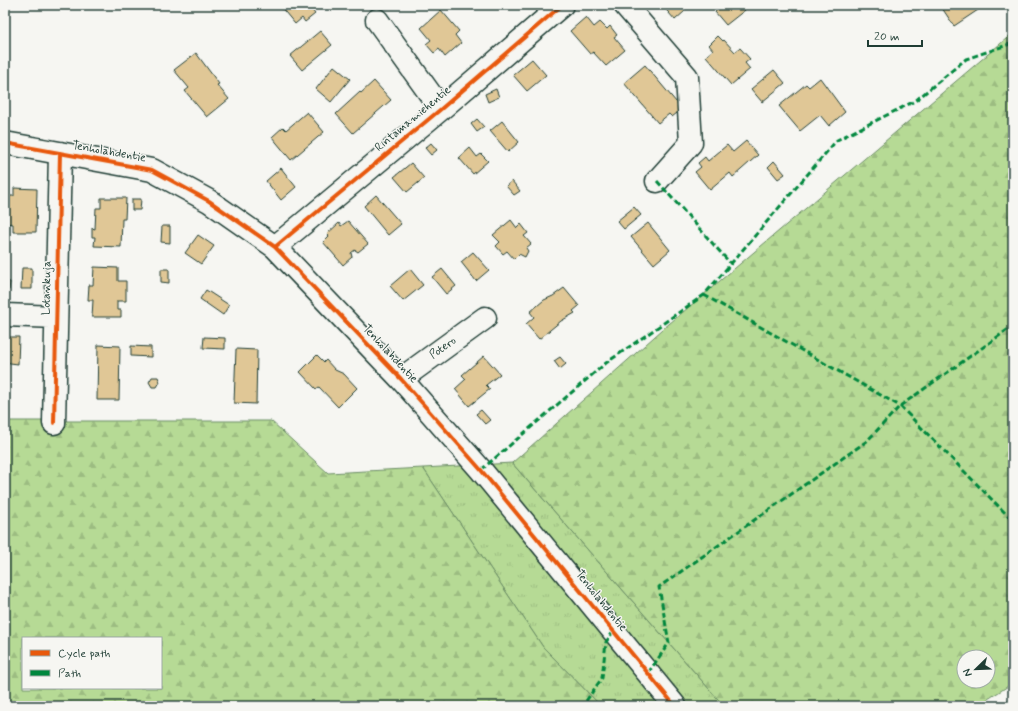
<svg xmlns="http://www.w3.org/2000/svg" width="1018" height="711" font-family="Mynerve,sans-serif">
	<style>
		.grass { fill: url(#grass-tufts); stroke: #6a8c64 }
		.forest { fill: url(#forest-firs); stroke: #6a8c64; fill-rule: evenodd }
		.building { fill: #e0c796; stroke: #1f3d34 }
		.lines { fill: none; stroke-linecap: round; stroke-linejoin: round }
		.minor-casing { stroke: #1f3d34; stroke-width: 25 }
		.minor { stroke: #f6f6f2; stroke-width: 22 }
		.quiet { stroke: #00873e; stroke-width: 3; stroke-dasharray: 6 3; stroke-linecap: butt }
		.cycleway-casing { stroke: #f6f6f2; stroke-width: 6 }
		.cycleway { stroke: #e8590c; stroke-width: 4 }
		.labels { text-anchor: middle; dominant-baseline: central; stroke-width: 3; stroke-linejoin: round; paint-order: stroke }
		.street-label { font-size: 12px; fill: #1f3d34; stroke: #f6f6f2 }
	</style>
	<defs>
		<pattern id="grass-tufts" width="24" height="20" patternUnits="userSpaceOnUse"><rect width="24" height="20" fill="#b6da95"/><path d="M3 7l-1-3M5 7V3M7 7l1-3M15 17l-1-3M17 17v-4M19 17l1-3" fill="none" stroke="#9cbc81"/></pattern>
		<pattern id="forest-firs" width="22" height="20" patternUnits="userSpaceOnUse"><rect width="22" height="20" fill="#b6da95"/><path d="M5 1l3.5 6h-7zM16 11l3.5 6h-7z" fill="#9cbc81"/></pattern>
	</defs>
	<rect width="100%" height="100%" fill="#f6f6f2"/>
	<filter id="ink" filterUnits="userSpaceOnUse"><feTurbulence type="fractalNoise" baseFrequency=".025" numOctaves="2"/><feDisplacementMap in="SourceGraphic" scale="8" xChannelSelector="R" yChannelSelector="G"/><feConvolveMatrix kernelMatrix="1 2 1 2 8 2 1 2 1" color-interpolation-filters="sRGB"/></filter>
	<g filter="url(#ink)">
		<path class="grass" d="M512,463L724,706H601L543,647L423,468Z"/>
		<path class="forest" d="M1013,33V683L977,706H724L512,463L663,329ZM964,657H988V681H964Z
			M5,421H271L328,473L423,468L543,647L601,706H5ZM23,638H161V688H23Z"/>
		<path class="building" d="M281,5H317L311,9L315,14L305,22L302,18L295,24L280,6Z
			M662,5H680L685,11L675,20Z
			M723,5H741L745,10L726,25L715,12Z
			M940,5H975L978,10L954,26Z
			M441,10L459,31L455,35L461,43L445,57L439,49L434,53L426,44L431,40L421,28Z
			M586,17L594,27L600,22L607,29L610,26L617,35L614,37L625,50L606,66L593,52L590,54L570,31Z
			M320,31L332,45L302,70L290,56Z
			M718,36L723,41L724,40L735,52L740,48L750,59L745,63L750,69L731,85L706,56L713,50L709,45Z
			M196,53L219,84L217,85L229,99L207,117L185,91L189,88L174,70Z
			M532,59L546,75L527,91L513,75Z
			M645,65L682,109L672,117L669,114L658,123L624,83Z
			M334,66L350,79L331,102L316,89Z
			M774,70L785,83L762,102L751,89Z
			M820,78L845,112L829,126L820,115L800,131L779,106L806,84L809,87Z
			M374,81L391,100L353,133L336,114L360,92L361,93Z
			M496,89L499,97L488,102L485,94Z
			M307,112L324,132L291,160L272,137L283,127L286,130Z
			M477,119L484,127L477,132L471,124Z
			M502,121L519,142L508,152L490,131Z
			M746,141L758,155L733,177L730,173L710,190L695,172L701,167L698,163L705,157L708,161L727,145L733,152Z
			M431,143L437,150L431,155L425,148Z
			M470,148L477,157L481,154L488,161L473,174L459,158Z
			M774,161L785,174L778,179L768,167Z
			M411,163L424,178L407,192L394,177Z
			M281,168L296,187L281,200L266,181Z
			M512,181L520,191L514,195L506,186Z
			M14,188L37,189L36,232H13V224L6,223L7,196H14Z
			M376,195L401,224L388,235L364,206Z
			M101,198H126L125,219H122L121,247L94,246L95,237H92V228L95,229L96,208H101Z
			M132,199H141L140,210H132Z
			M634,207L641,215L624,229L617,221Z
			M511,220L517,228L521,224L528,233L524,236L531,244L526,248L528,251L525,257L519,254L514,259L507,251L503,254L496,246L500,242L493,235Z
			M348,221L368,244L358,252L355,250L351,253L352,257L343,265L323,242L329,236L327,234L339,223L341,226Z
			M648,223L670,250L654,264L631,237Z
			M162,226H170V243L161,242Z
			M198,235L214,246L201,264L185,253Z
			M473,252L489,270L476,281L461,262Z
			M94,267L118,268V281H126V301H117V310H121V317H92L93,300H88L89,285H93Z
			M22,268H32V289H21Z
			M161,269H169V283L161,282Z
			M410,269L423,285L403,301L390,286Z
			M442,269L456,286L446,294L432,277Z
			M5,281L10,282L9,290H5Z
			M564,288L579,306L573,311L575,313L561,321L539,339L526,324L534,317L530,312L544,300L553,296Z
			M206,290L229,305L223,315L200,299Z
			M5,337H19L18,364L10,363L5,361Z
			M204,337L225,338V349L203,348Z
			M98,345L120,346L119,400H97Z
			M131,346L151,347V357L131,356Z
			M236,349L257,350L256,404L234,403Z
			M317,355L324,362L326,360L335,370L344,374L357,388L338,407L319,387L316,389L300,372Z
			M484,356L500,374L486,385L490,389L469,406L455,389L466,379L462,375Z
			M560,357L566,364L560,369L554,361Z
			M152,377H158L160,382L157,387H152L149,382Z
			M481,410L490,420L485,424L476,414Z"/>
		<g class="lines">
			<defs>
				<path id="minor" d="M625,5L687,77L691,143L657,181
					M377,20L441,109
					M5,143L152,170L209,201L275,247L401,379L481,470L675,706
					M275,247L441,109L562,5
					M5,315L56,317
					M401,379L485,318
					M54,423L60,153"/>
			</defs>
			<use href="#minor" class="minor-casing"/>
			<use href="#minor" class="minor"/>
			<path class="quiet" d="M657,181L731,264
				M704,295L900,406L1013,521
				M481,470L606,363L704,295L837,140L915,101L966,59L1013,43
				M648,673L669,643L659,587L867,441L900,406L1013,326
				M586,701L602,678L606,642L613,632"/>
			<defs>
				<path id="cycleway" d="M5,143L152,170L209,201L275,247L401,379L481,470L675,706
					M275,247L441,109L562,5
					M54,423L60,153"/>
			</defs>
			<use href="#cycleway" class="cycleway-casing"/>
			<use href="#cycleway" class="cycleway"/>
		</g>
	</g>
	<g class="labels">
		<g class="street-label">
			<text transform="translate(413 119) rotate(-40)">Rintamamiehentie</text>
			<text transform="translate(109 152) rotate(10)">Tenholahdentie</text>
			<text transform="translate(47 288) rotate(-89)">Lotankuja</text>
			<text transform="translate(443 348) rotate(-36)">Potero</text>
			<text transform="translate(390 354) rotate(47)">Tenholahdentie</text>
			<text transform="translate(601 601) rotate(51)">Tenholahdentie</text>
		</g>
	</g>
	<rect width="1018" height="711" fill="none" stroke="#f6f6f2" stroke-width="20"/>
	<rect x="10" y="10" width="998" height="691" fill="none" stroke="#1f3d34" stroke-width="1.5" filter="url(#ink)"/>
	<rect x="22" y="637" width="140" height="52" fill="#f6f6f2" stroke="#a0aca6"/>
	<rect x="30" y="650" width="20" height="6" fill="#e8590c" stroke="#a0aca6"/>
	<text x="58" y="657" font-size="12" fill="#1f3d34">Cycle path</text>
	<rect x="30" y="670" width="20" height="6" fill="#00873e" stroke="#a0aca6"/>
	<text x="58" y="677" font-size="12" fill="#1f3d34">Path</text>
	<g transform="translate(976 669) rotate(247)"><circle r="19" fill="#f6f6f2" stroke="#a0aca6"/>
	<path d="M0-3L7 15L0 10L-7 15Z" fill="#1f3d34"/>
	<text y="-6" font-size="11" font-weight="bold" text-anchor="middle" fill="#1f3d34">N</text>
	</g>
	<path d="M868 40v6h54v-6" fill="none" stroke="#1f3d34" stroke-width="2"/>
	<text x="874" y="40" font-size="12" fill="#1f3d34" stroke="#f6f6f2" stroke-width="3" paint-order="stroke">20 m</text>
</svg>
